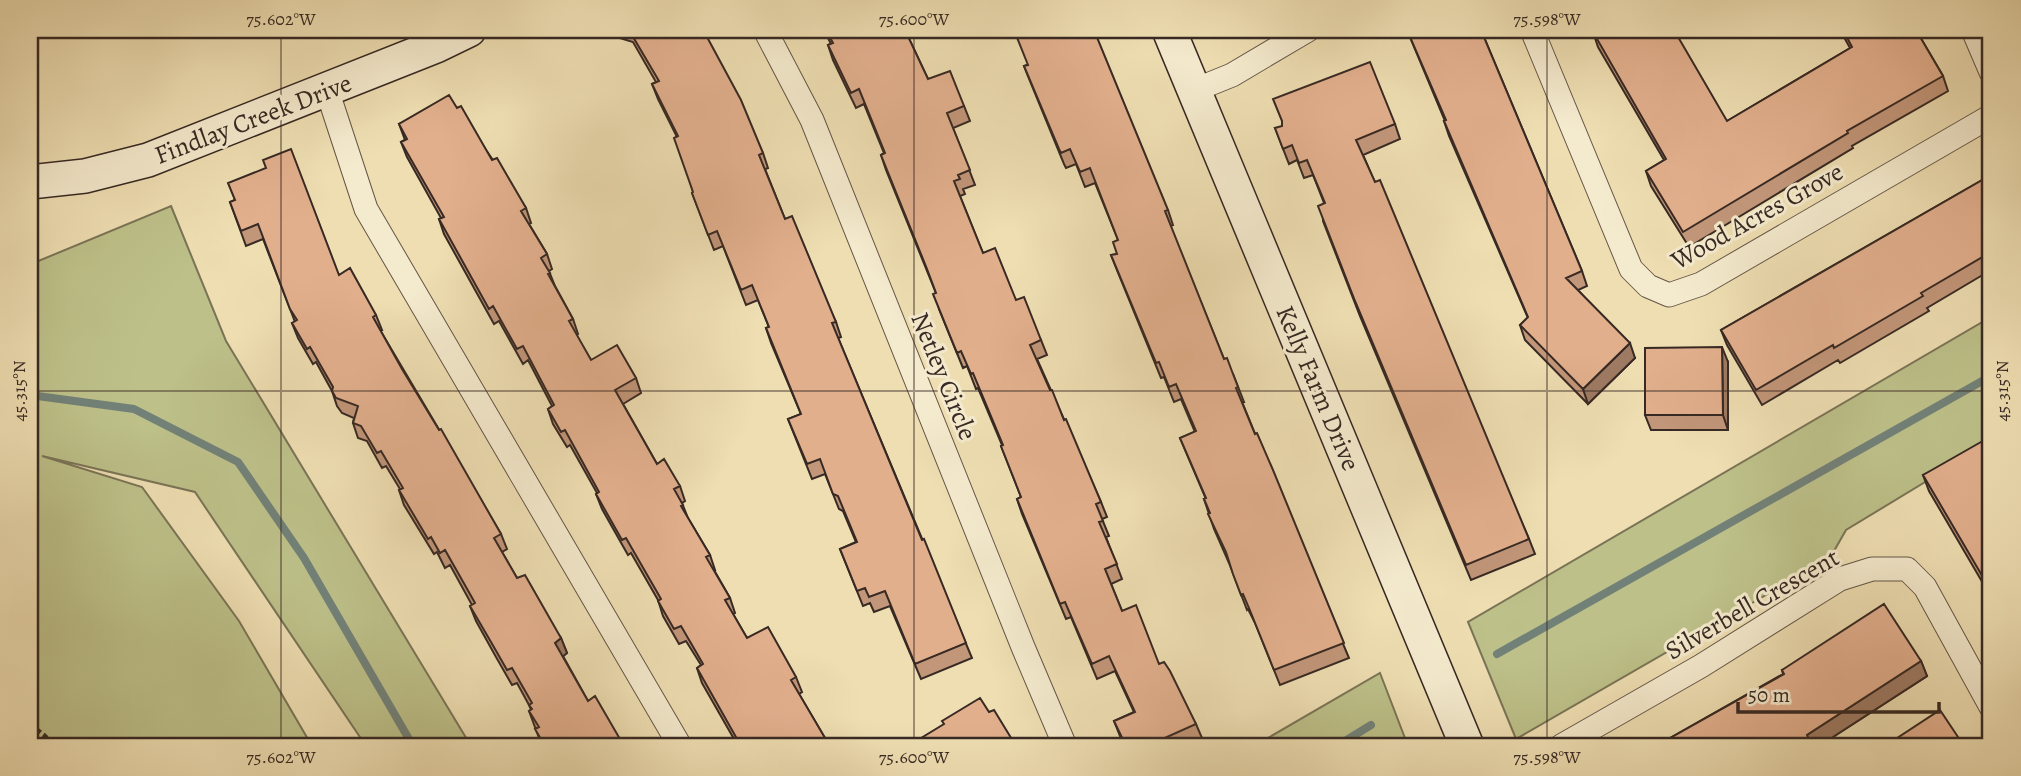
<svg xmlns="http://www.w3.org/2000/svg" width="2021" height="776" font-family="Alegreya,serif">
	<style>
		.green { fill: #bdc089; stroke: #7a7456; stroke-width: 2 }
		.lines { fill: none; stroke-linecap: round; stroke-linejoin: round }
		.stream { stroke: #728178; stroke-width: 8 }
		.street-casing { stroke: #655647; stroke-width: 25 }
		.secondary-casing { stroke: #372923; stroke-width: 36 }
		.path { stroke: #372923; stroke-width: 4.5; stroke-dasharray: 5 3.5; stroke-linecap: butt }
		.street { stroke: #f4eacd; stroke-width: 23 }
		.secondary { stroke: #f4eacd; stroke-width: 33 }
		.wall { fill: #c29679; stroke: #372923; stroke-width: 2 }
		.shaded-wall { fill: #9e7a63; stroke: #372923; stroke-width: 2 }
		.building { fill: #e2af8d; stroke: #372923; stroke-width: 2 }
		.ticks { fill: none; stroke: #372923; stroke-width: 2; stroke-opacity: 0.45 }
		.labels { text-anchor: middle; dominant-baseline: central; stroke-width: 6; stroke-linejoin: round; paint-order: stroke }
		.street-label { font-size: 26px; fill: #372923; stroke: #f4eacd }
		.neatline { fill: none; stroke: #372923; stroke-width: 2.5 }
		.ticks-label { font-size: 18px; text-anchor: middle; fill: #372923 }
	</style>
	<rect width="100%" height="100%" fill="#eedeb2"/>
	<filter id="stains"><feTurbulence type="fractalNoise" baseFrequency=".00286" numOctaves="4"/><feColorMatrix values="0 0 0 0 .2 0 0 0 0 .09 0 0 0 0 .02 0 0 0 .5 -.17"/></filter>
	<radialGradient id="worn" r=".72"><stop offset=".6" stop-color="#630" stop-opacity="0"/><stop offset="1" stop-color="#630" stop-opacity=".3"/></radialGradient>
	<path class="green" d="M171,206L226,341L471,746H366L195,492L42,456L142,487L239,621L312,746H30V262H36Z
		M1991,317V442L1846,530L1830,558L1516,739L1468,622Z
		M1380,673L1408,746H1254Z"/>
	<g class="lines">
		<path class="stream" d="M30,395L134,409L238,462L304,558L413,746
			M1497,654L1991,376
			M1337,746L1371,725"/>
		<defs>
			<path id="street" d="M765,30L812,120L1023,647L1065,746
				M1532,30L1631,269L1648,286L1669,295L1701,284L1991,116
				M1973,30L1991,72
				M327,90L366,209L680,746
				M1195,90L1232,75L1308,30
				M1561,746L1701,666L1840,579L1872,569H1907L1925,587L1991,707"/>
			<path id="secondary" d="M1169,30L1467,746
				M30,182L85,176L148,160L436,46L469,30"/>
		</defs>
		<use href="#street" class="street-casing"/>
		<use href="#secondary" class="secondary-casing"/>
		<path class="path" d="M30,724L45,736L55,746"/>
		<use href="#street" class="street"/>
		<use href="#secondary" class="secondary"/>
	</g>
	<path class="wall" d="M611,30H699L763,153L768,168L765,169L785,219L836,322L841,337L838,338L972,658L921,679L890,606L874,612L870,603L863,606L840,549L856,542L843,511L839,509L825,474L812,479L788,419L801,414L771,343L766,328L769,327L758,300L746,305L723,246L714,250L692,193L693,192L677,137L658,99L652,84L656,82L633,42L613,36Z
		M824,30H905L928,79L964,106L970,121L953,128L975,185L963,189L965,194L960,196L983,253L1016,300L1041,340L1047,355L1037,359L1101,502L1107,517L1102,519L1109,536L1106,537L1122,579L1111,584L1122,611L1159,664L1196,724L1202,738L1185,746H1124L1114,721L1134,712L1115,671L1097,679L1071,617L1066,619L1022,514L1017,499L1021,497L1001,446L1002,445L978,388L976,389L967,366L963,368L939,309L936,293L886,170L881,155L884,153L864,104L856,108L833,60L828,45L831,44Z
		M1407,30H1481L1582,271L1587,286L1578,290L1635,358L1588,404L1525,340L1520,325L1528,318L1449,136L1444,121H1445Z
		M1840,30H1916L1943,76L1948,91L1852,146L1853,148L1689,247L1651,186L1646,171L1664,160L1598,47L1593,32L1727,121L1850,48Z
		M1027,65L1168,210L1173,225L1170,226L1224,359L1233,374L1244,402H1242L1255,434L1349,658L1280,685L1255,623L1248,609L1247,610L1229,563L1214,529L1204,499H1206L1180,438L1195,432L1181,399L1174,402L1164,377L1161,378L1117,270L1111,255L1117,254L1118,240L1095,183L1085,187L1076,164L1066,168L1064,164L1030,81L1024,66Z
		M457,108L526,208L531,223L529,224L547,254L552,269L549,271L555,286L573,319L578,334L576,335L591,360L636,378L641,393L623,404L657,464L680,486L685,501L682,503L688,518L710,555L715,570H714L730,598L735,613L733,614L747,638L796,677L802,692L799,694L825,738L828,746H738L702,683L697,668L701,665L686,641L679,644L663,616L658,600L631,553L628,555L602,509L596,494L597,493L570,445L567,447L553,424L548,409L552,406L528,360L523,364L499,321L494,324L444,234L439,219L441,218L407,157L401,142L405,140L399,124Z
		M1395,124L1400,139L1363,155L1529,539L1535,554L1471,580L1360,316L1323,221L1324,203L1313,175L1304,178L1297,160L1289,164L1275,128Z
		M1991,175V270L1927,308L1929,311L1840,363L1838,360L1762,405L1727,345L1721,330Z
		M235,200L339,275L376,315L382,330H380L501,534L507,549L502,552L517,578L561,638L567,653L563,656L588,701L624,746H542L529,711L531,710L529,705L517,683L512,685L496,657L476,621L470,606L472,605L450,565L445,568L437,552L434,554L404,505L399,490L400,489L386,466L382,468L367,441L358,438L353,423L354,418L342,413L337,406L332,391L316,362L313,364L298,338L292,323L295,322L263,239L246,246L230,202Z
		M1728,362V430H1651L1645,415Z
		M1991,443V606L1983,586L1984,585L1929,491L1923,475Z
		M1921,661L1927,676L1819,746H1656L1783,674L1782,670Z"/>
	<path class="shaded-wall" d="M1630,343L1635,358L1588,404L1583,389Z
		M1722,347L1728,362V430L1723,415Z
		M561,638L567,653L561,658L555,643Z
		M1921,661L1927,676L1819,746H1811L1807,735Z"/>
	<path class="building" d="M629,30H699L704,38L707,37L741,100L763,153L759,155L785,219L792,216L836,322L832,323L922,540L924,539L966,643L915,664L885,591L869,597L865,588L857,591L840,549L857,542L838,496L833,494L820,459L807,464L788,419L801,414L766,328L769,327L752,285L741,290L717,231L708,235L692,193L693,192L674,138L678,136L652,84L659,81Z
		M826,30H905L928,79L950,71L964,106L947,113L970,170L958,175L960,179L954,181L983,253L995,248L1016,300L1024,297L1041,340L1030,345L1050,390H1052L1064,420L1066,419L1101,502L1096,504L1103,521L1099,522L1117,564L1105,569L1122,611L1136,605L1159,664L1164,662L1170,671L1196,724L1147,746H1126L1114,721L1135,712L1109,656L1092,664L1065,602L1060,604L1017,499L1021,497L1001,446L1003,445L973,373L971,374L961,351L957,353L933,294L936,293L927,269L881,155L885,153L859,89L851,93L828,45L833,43Z
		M1014,30H1094L1168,210L1165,211L1224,359L1227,358L1233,374L1238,387L1236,388L1255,434L1257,433L1273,470L1344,643L1274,670L1249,608L1243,594L1241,595L1233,574L1226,552L1208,514L1210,513L1204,499L1206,498L1180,438L1196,431L1176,384L1169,387L1159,362L1156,363L1111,255L1117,254L1113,242L1118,240L1090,168L1080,172L1070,149L1061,153L1059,149L1024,66L1028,65Z
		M1407,30H1481L1582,271L1566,278L1630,343L1583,389L1520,325L1528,317L1444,121L1446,120Z
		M1597,30H1674L1727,121L1852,47L1843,30H1916L1943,76L1847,131L1848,133L1683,232L1646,171L1666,159L1593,32Z
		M1370,62L1395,124L1356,140L1375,182L1380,180L1529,539L1466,565L1355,301L1318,206L1325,203L1307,160L1299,163L1292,145L1283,149L1275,128L1282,126V121L1273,99Z
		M449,95L457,108L461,106L492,160L497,158L526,208L521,211L547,254L541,258L550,273L548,274L573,319L569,321L591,360L617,345L636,378L615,390L657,464L664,459L680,486L674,489L683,505L681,506L710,555L706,557L730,598L725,600L747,638L768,627L796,677L791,680L825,738L809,746H741L697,668L703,664L681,626L674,629L658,601L661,599L626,538L622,540L596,494L599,492L565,430L561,432L548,409L554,405L523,346L517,349L493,306L489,309L439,219L444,217L401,142L407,139L399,124Z
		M291,149L339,275L350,268L376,315L373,317L402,369L439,430L441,429L501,534L494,538L517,578L525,575L561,638L555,643L588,701L595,696L624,746H545L535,729L539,727L529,711L532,709L529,705L532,703L512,668L507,670L491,642L470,606L475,603L445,550L440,553L431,537L428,539L399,490L403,488L381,451L377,453L361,426L353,423L358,406L336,398L332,391L333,387L310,347L307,349L292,323L297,320L290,309L258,224L241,231L230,202L235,200L228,183L266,168L263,160Z
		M1991,175V252L1921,293L1923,296L1834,348L1833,345L1756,390L1721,330Z
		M1722,347L1723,415H1645V348Z
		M1988,438L1991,443V600L1983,586L1987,584L1923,475Z
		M1884,604L1921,661L1807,735L1808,738L1793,746H1656L1784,674L1782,670Z
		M980,698L989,712L994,710L1016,746H908L944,724L942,721Z
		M1940,710L1964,746H1885Z"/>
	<path class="ticks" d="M281,30V746M914,30V746M1547,30V746M30,391H1991"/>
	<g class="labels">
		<g class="street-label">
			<text transform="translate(253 119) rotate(-21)">Findlay Creek Drive</text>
			<text transform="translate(1757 216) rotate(-29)">Wood Acres Grove</text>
			<text transform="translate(944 376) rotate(68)">Netley Circle</text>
			<text transform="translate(1318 388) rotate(67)">Kelly Farm Drive</text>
			<text transform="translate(1752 604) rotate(-30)">Silverbell Crescent</text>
		</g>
	</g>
	<rect width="2021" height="776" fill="none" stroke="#eedeb2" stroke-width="77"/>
	<path d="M1738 702v10h201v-10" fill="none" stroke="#372923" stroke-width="3.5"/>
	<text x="1748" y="702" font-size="21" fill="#372923" stroke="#f4eacd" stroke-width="5" paint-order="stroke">50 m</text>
	<rect x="38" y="38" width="1944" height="700" class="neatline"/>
	<g class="ticks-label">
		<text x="281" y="25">75.602°W</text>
		<text x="914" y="25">75.600°W</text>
		<text x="1547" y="25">75.598°W</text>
		<text transform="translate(19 391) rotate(-90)" y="6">45.315°N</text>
		<text transform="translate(2002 391) rotate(-90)" y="6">45.315°N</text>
		<text x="281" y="763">75.602°W</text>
		<text x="914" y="763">75.600°W</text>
		<text x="1547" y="763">75.598°W</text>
	</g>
	<rect width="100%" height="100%" filter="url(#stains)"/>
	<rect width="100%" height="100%" fill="url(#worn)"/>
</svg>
